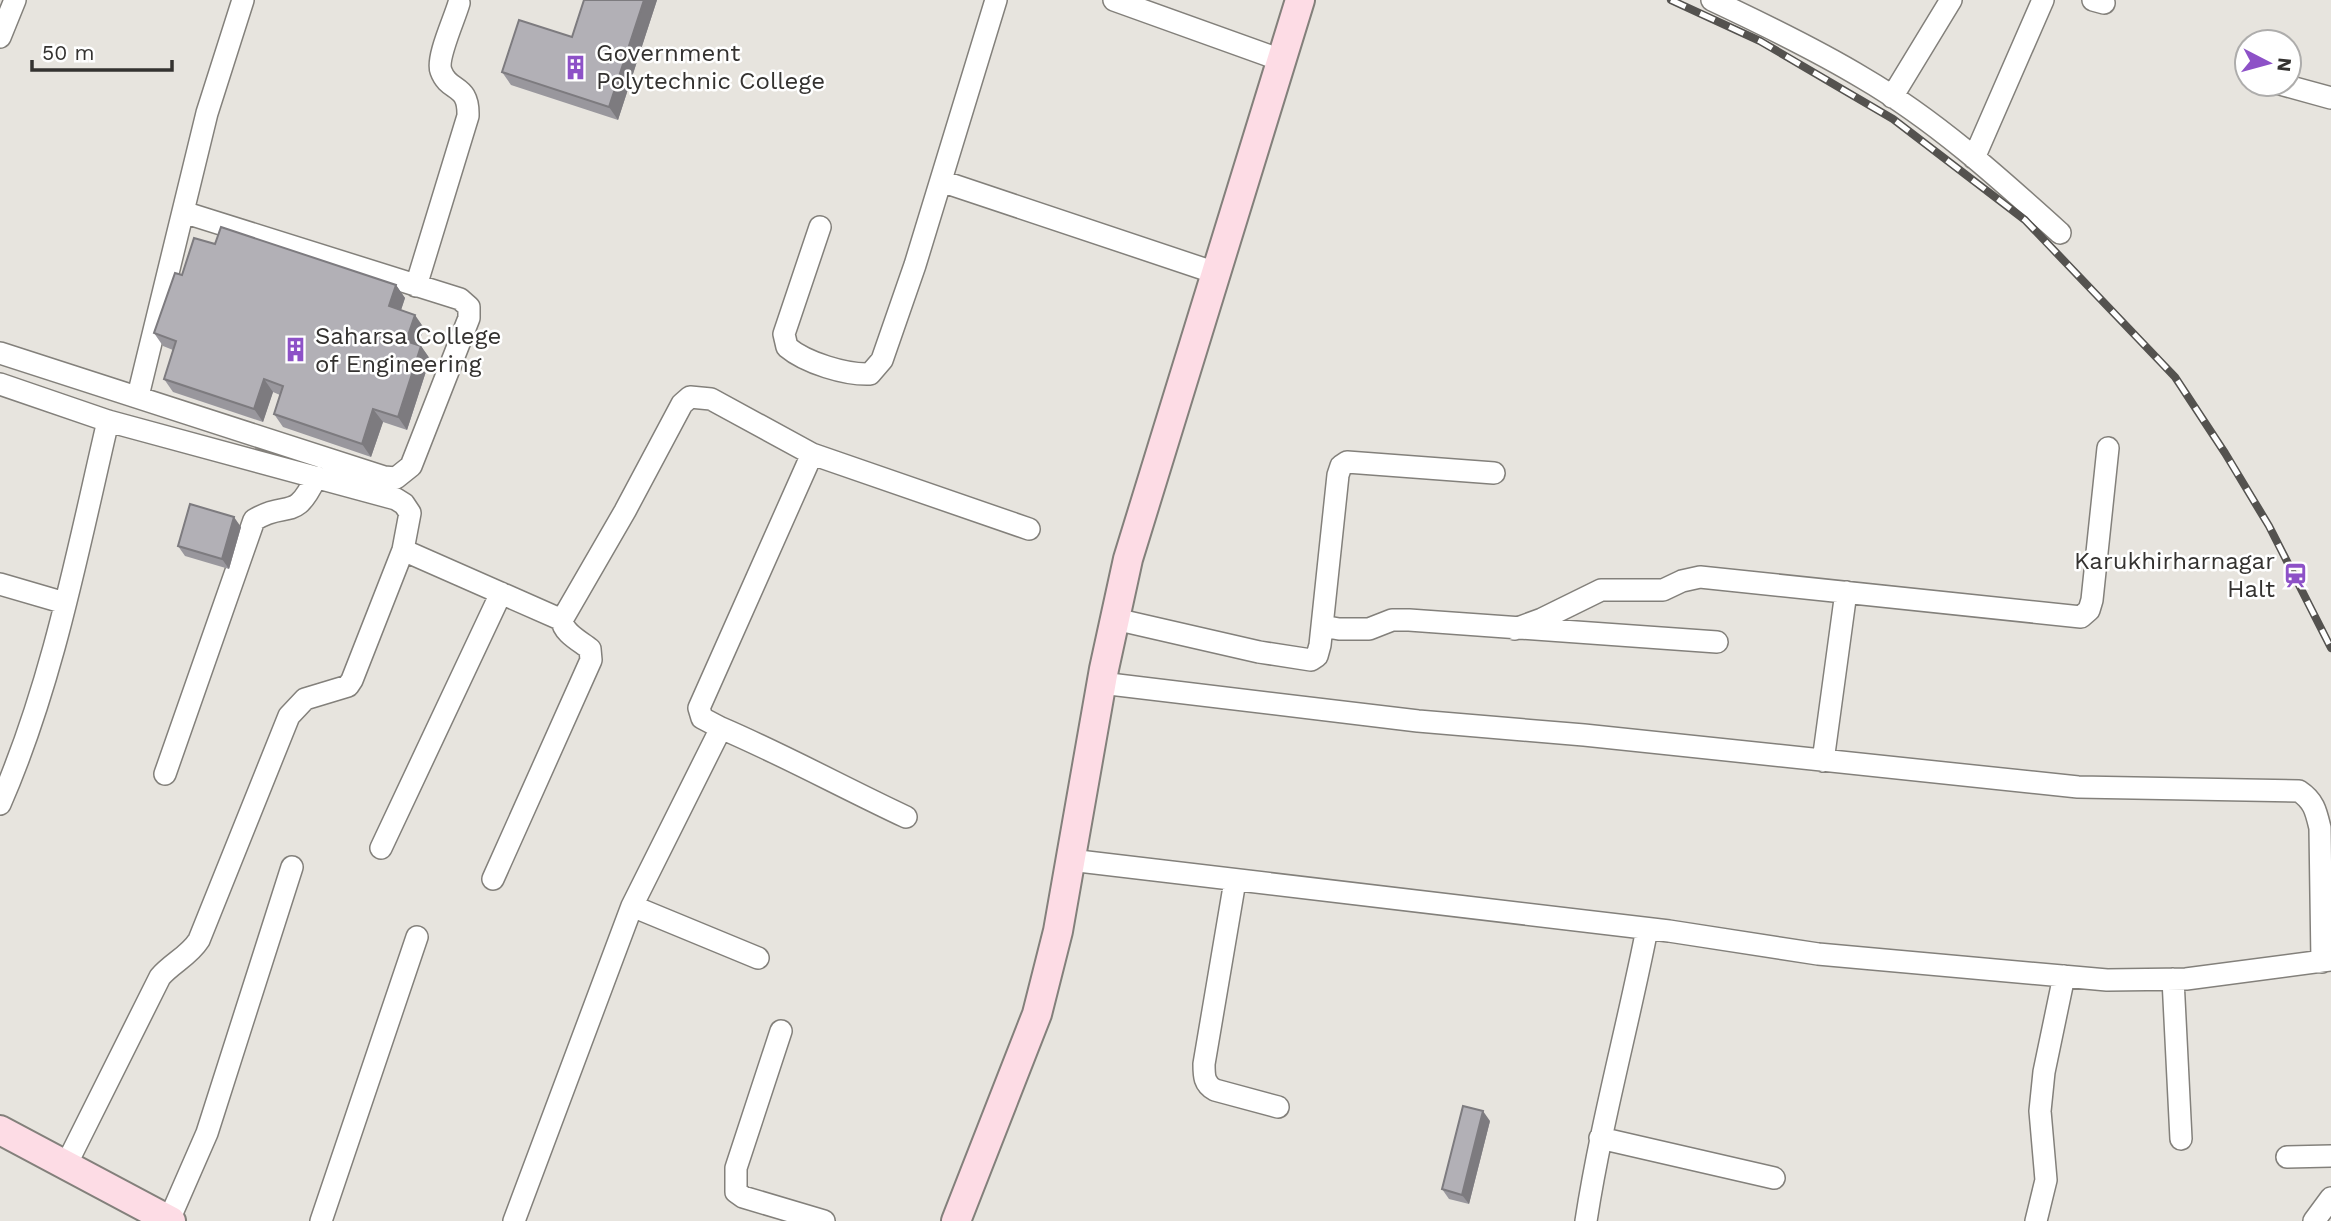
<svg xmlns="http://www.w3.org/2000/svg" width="2331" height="1221" font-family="'Work Sans',sans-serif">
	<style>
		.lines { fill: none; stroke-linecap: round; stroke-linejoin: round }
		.street-casing { stroke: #83807b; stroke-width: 24 }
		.secondary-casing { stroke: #83807b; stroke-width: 32 }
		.street { stroke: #fff; stroke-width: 21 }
		.secondary { stroke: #fddce5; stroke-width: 28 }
		.rail-casing { stroke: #54524f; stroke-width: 8 }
		.rail { stroke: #fff; stroke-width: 5; stroke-dasharray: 16; stroke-linecap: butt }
		.wall { fill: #99979d }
		.shaded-wall { fill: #7d7b7f }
		.building { fill: #b2b0b6; stroke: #7d7b7f; stroke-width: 2 }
		.labels { text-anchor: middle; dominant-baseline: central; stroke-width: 5; stroke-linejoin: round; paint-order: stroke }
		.poi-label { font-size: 24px; fill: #343230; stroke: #fff; text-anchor: start }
	</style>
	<rect width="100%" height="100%" fill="#e7e4de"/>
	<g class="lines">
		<defs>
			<path id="street" d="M1114,0L1281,60
				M1712,0C1763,24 1815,49 1863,78C1935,120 1998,177 2060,233
				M2093,0L2104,3
				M0,37L15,0
				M2280,84L2331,98
				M1892,97L1951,0
				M1974,158L2043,0
				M941,181L1216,273
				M820,227L784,334L787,347C806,363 846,375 870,374L882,360L915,265L996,0
				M416,286L468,116C469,83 449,93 441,71C436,58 455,18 459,3
				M0,353L384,477L396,478L411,466L469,318V307L460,299L183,212
				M0,384L108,421L396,499L404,504L410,513L403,550L352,680L348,686L305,699L289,716L199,940C189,956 172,963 160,977L66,1165
				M138,396L207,113L243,0
				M403,550L562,620
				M0,584L65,603
				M1115,619L1259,652L1311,660L1317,656L1320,645L1338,475L1341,466L1347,462L1494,473
				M1322,626L1339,629H1369L1392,620H1409L1717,642
				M1515,629L1542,619L1601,590H1663L1682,581L1700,577L2081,617L2089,610L2092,600L2108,448
				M1101,683L1418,721L1584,735L2078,787L2299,791C2314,801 2316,811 2320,828L2322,962
				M721,728C784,755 844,788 906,817
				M1823,761L1846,592
				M165,774L254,520C288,499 294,524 316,477
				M0,804C53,683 78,549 108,421
				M381,848L501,593
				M1070,860L1669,931L1818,954L2107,980L2186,979L2331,960
				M493,879L591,660L590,649C580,641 563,633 562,620L625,511L682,404L690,397L711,399L812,454L1029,529
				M1235,881L1204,1064C1204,1076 1204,1084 1215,1090L1278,1107
				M632,906L758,958
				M2173,979L2181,1139
				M781,1031L736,1168V1192L743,1197L824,1221
				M1600,1138L1774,1178
				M2287,1157L2331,1156
				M169,1220L207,1133L292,867
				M321,1221L417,937
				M514,1221L632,906L721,728L702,718L699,708L812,454
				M1586,1221C1601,1123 1628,1026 1647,929
				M2036,1221L2046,1180L2040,1111L2044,1072L2064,976
				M2314,1221L2331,1198"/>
			<path id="secondary" d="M0,1130L171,1221
				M956,1221L1037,1014L1058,931L1104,669L1128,559L1300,0"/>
		</defs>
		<use href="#street" class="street-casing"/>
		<use href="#secondary" class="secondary-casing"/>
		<use href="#street" class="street"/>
		<use href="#secondary" class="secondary"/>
		<defs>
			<path id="rail" d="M1671,0L1760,41L1893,119L2025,220L2175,377L2225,453L2269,526L2331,648"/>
		</defs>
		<use href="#rail" class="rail-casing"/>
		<use href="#rail" class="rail"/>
	</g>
	<path class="wall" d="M584,0H657L618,120L511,85L502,72L572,37Z
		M182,275L396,285L405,298L401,310L424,328L418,345L421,346L430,359L407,430L383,422L371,457L283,427L274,414L280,395L273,392L263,422L173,392L164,379L173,350L163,346L154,333Z
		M241,527L229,569L185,556L178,546Z
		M1490,1121L1469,1204L1449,1199L1442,1189Z"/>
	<path class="shaded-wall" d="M644,0H657L618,120L609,107Z
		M396,285L405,298L398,319L389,306Z
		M415,315L424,328L415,354L406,341Z
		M421,346L430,359L407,430L398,417Z
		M264,379L273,392L263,422L254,409Z
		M373,409L383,422L371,457L362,444Z
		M234,517L241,527L229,569L222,559Z
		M1483,1111L1490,1121L1469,1204L1462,1195Z"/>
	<path class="building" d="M584,0H644L609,107L502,72L519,20L572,37Z
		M221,227L396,285L389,306L415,315L406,341L421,346L398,417L373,409L362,444L274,414L283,386L264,379L254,409L164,379L176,341L154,333L175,273L182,275L194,238L215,244Z
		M190,504L234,517L222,559L178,546Z
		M1463,1106L1483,1111L1462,1195L1442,1189Z"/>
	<defs>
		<symbol id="building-bare" viewBox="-9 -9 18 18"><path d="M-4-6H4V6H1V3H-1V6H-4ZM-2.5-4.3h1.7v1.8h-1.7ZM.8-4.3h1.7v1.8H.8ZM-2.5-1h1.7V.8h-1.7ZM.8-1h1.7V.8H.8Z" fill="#8d51c7" stroke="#fff" stroke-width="2.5" paint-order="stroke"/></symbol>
		<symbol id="station-bare" viewBox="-9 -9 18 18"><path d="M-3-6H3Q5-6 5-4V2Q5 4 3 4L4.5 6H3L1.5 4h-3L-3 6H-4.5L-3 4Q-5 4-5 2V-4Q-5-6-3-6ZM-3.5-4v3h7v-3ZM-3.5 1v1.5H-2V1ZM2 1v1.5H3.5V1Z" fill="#8d51c7" stroke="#fff" stroke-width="2.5" paint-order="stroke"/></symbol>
	</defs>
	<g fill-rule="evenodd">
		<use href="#building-bare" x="558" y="50" width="35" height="35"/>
		<use href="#building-bare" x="278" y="332" width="35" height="35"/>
		<use href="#station-bare" x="2278" y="558" width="35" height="35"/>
	</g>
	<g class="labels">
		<g class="poi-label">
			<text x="596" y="53">Government<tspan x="596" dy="28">Polytechnic College</tspan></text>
			<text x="315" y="336">Saharsa College<tspan x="315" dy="28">of Engineering</tspan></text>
			<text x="2275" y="561" text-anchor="end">Karukhirharnagar<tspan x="2275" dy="28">Halt</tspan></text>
		</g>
	</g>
	<g transform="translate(2268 63) rotate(96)"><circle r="33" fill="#ffffff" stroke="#aeadac" stroke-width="2"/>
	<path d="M0-5L12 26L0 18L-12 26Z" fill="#8d51c7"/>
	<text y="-10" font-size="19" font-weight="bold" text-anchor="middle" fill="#343230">N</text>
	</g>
	<path d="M32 60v10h140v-10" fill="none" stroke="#343230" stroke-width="3.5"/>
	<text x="42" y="60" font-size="21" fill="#343230" stroke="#ffffff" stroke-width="5" paint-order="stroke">50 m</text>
</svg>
